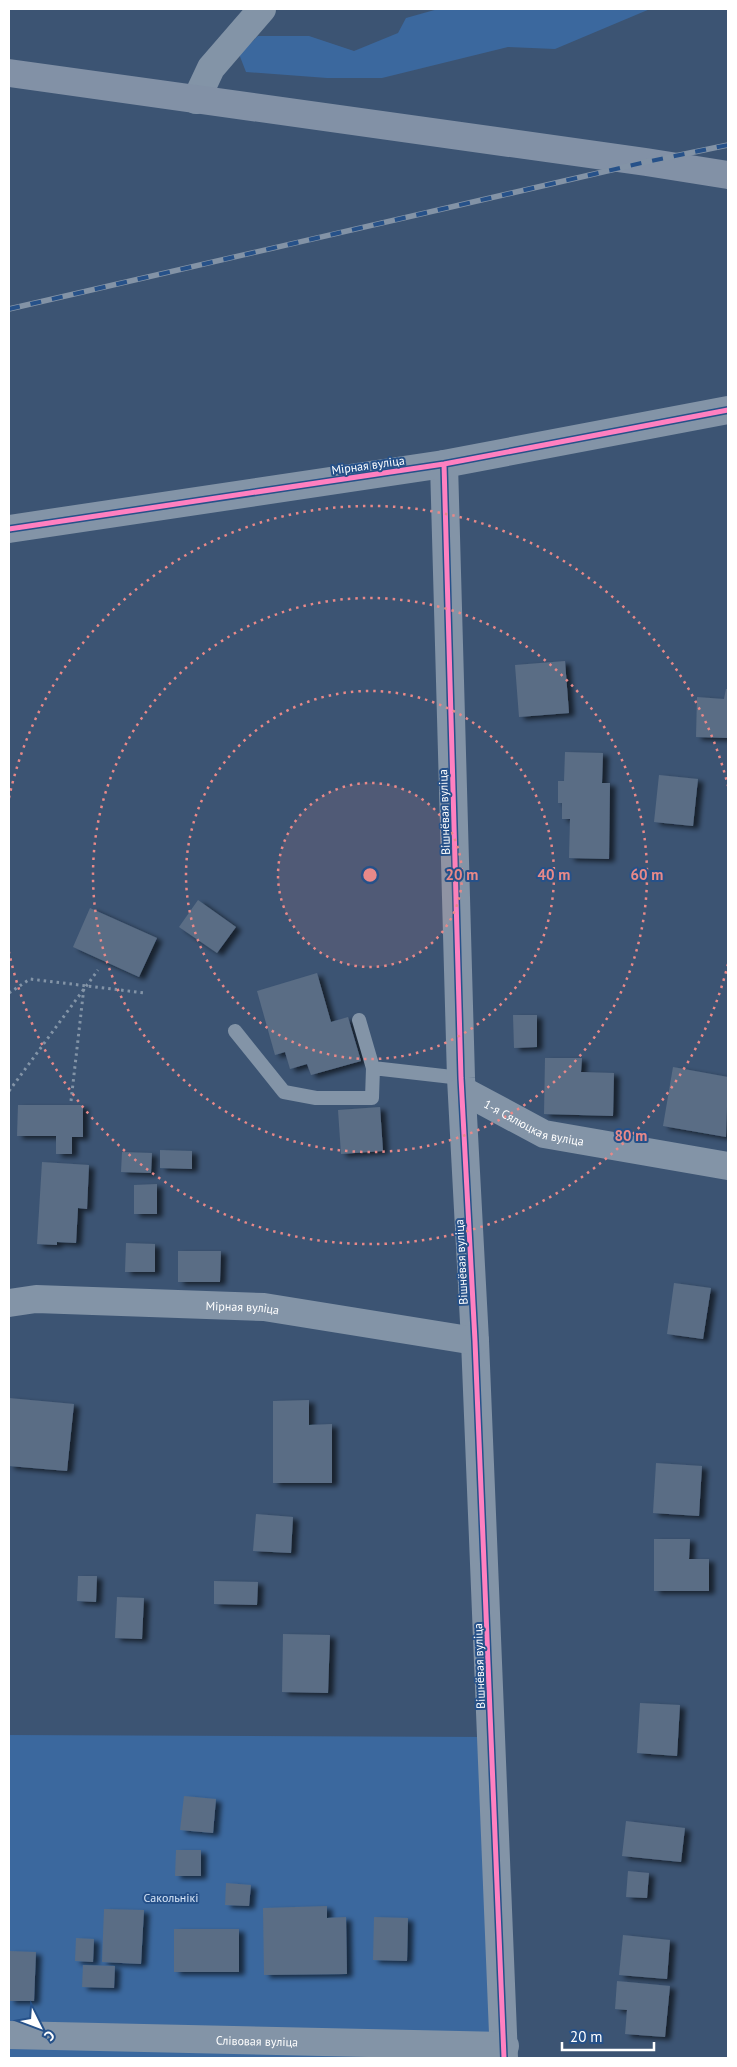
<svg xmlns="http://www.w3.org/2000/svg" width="737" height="2067" font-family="'PT Sans',sans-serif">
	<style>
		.green { fill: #3b689e }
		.building { fill: #5a6d85; filter: url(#shadow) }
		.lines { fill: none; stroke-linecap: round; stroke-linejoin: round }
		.path { stroke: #8394a7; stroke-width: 3; stroke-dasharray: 2.5 4; stroke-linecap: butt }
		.lane { stroke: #8394a7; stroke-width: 14 }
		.street { stroke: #8394a7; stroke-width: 28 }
		.primary { stroke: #8291a6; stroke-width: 28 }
		.rail-casing { stroke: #8393a6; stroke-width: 5.5 }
		.rail { stroke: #265189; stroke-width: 4; stroke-dasharray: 11; stroke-linecap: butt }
		.cycleway-casing { stroke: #265189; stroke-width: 8 }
		.cycleway { stroke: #ff80c0; stroke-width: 5 }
		.ring { fill: none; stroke: #e88989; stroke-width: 2.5; stroke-dasharray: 2.5 5 }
		.labels { text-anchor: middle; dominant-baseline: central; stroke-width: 4; stroke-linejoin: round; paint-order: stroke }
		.street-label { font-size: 12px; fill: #fff; stroke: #265189 }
		.park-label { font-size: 12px; fill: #d7e5f7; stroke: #265189 }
		.centre { fill: #e88989; stroke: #265189; stroke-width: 2.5 }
		.ring-label { font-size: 15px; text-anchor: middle; font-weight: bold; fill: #e88989; stroke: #265189; stroke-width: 4; stroke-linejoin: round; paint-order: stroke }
	</style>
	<defs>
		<filter id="shadow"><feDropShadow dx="5.5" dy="3" stdDeviation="2.5" flood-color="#0009"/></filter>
	</defs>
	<rect width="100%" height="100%" fill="#3c5473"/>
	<path class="green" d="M438,9H650L555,49L508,47L382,78H327L246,72L239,54L258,36H309L354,51L398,33L406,18Z
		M9,1735L490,1737L489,2058H9Z"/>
	<path class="building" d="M565,661L569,713L519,717L515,665Z
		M726,689H728V738L696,737L697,697L724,699Z
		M565,752L603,753L602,783H610L609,859L569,858L570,819H562V803H558V781H564Z
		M659,775L698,779L693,826L654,822Z
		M198,900L236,927L217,953L179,927Z
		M90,908L157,938L139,977L73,947Z
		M317,973L331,1022L348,1017L361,1061L311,1075L307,1064L290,1069L285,1052L275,1055L257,991Z
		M513,1015H537V1047L514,1048Z
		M545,1058H582L581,1072L614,1073L613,1116L544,1114Z
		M673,1067L728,1077L726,1137L663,1126Z
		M18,1105H83V1137H72V1154H56V1136H17Z
		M380,1107L383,1151L341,1154L338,1110Z
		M160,1150L192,1151V1169L160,1168Z
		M122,1152L152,1153L151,1173L121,1172Z
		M42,1162L89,1165L87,1209L78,1208L76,1243L57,1242V1245L37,1244Z
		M157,1184V1214H134V1185Z
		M126,1243L155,1244V1272H125Z
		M178,1251H221L220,1282H178Z
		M674,1283L711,1288L703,1339L667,1334Z
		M9,1398L74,1404L67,1471L9,1466Z
		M309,1400V1425L332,1424V1483H273V1401Z
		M656,1463L702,1466L699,1516L653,1513Z
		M256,1514L293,1517L291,1553L253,1551Z
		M654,1539H690L689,1559H709V1591H654Z
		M78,1576H97L96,1602L77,1601Z
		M214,1581L258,1582L257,1605L214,1604Z
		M117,1597L144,1598L142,1639L115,1638Z
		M283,1634L330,1635L328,1693L282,1692Z
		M640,1703L680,1705L677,1756L637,1753Z
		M184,1796L216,1799L213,1833L180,1830Z
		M626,1821L685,1828L681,1862L622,1856Z
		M176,1850H201V1876H175Z
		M628,1871L649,1873L647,1898L626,1897Z
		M226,1883L251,1885L249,1906L225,1905Z
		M327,1906V1918L346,1917L347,1974L264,1975L263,1908Z
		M104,1909L144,1910L141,1964L102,1962Z
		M374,1917L408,1918L407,1961L373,1960Z
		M174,1929H239V1972H174Z
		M623,1935L670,1940L667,1979L619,1975Z
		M76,1938L94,1939L93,1962L75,1961Z
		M9,1951L36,1952L34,2001H9Z
		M83,1965L115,1966L114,1988L82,1987Z
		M617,1981L670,1986L665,2037L625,2034L627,2010L615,2009Z"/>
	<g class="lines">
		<path class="path" d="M9,993L30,979L145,993
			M9,1091L98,970
			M71,1101L84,987"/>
		<path class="lane" d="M359,1020L373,1068L461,1078
			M235,1031L284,1092L316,1098H372L373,1068"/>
		<g class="street">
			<path d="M196,100L211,68L262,9"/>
			<path d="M444,464L461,1078L475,1341L504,2058"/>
			<path d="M9,529L444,464L728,410"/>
			<path id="s1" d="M462,1090L544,1134L728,1166"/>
			<path id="s2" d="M9,1303L36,1299L264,1307L475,1341"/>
			<path id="s3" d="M9,2035L505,2046"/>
		</g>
		<path class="primary" d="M9,73L646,162L728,175"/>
		<defs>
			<path id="rail" d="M9,309L646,162L728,145"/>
		</defs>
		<use href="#rail" class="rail-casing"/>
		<use href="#rail" class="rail"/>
		<defs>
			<path id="cycleway" d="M444,464L461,1078L475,1341L504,2058
				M9,529L444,464L728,410"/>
		</defs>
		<use href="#cycleway" class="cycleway-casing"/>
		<use href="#cycleway" class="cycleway"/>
	</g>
	<circle cx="370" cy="875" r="92" fill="#e88989" fill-opacity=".12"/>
	<g class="ring">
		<circle cx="370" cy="875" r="92"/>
		<circle cx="370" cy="875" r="184"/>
		<circle cx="370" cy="875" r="277"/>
		<path d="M728 964A369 369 0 0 1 9 952M9 798A369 369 0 0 1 728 786"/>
	</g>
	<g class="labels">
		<g class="street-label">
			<text transform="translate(368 465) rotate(-8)">Мірная вуліца</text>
			<text transform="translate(444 812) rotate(-92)">Вішнёвая вуліца</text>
			<text stroke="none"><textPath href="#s1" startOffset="80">1-я Сялюцкая вуліца</textPath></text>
			<text transform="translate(461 1262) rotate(-93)">Вішнёвая вуліца</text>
			<text stroke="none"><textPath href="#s2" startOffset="234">Мірная вуліца</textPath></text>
			<text transform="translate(479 1666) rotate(-92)">Вішнёвая вуліца</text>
			<text stroke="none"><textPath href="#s3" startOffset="248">Слівовая вуліца</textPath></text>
		</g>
		<g class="park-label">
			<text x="171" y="1897">Сакольнікі</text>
		</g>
	</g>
	<circle cx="370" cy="875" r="8" class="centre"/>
	<g class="ring-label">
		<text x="462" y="880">20 m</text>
		<text x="554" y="880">40 m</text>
		<text x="647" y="880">60 m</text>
		<text x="631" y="1141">80 m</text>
	</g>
	<rect width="737" height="2067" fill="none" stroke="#ffffff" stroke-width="20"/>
	<g transform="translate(40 2027) rotate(132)" stroke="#265189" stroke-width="4" paint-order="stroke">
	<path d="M0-4L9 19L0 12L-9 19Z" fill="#ffffff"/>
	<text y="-8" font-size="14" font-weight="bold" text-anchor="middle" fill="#ffffff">С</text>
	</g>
	<path d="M562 2042v8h92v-8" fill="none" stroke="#ffffff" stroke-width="2.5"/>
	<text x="570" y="2042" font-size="15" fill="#ffffff" stroke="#265189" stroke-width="4" paint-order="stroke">20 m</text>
</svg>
